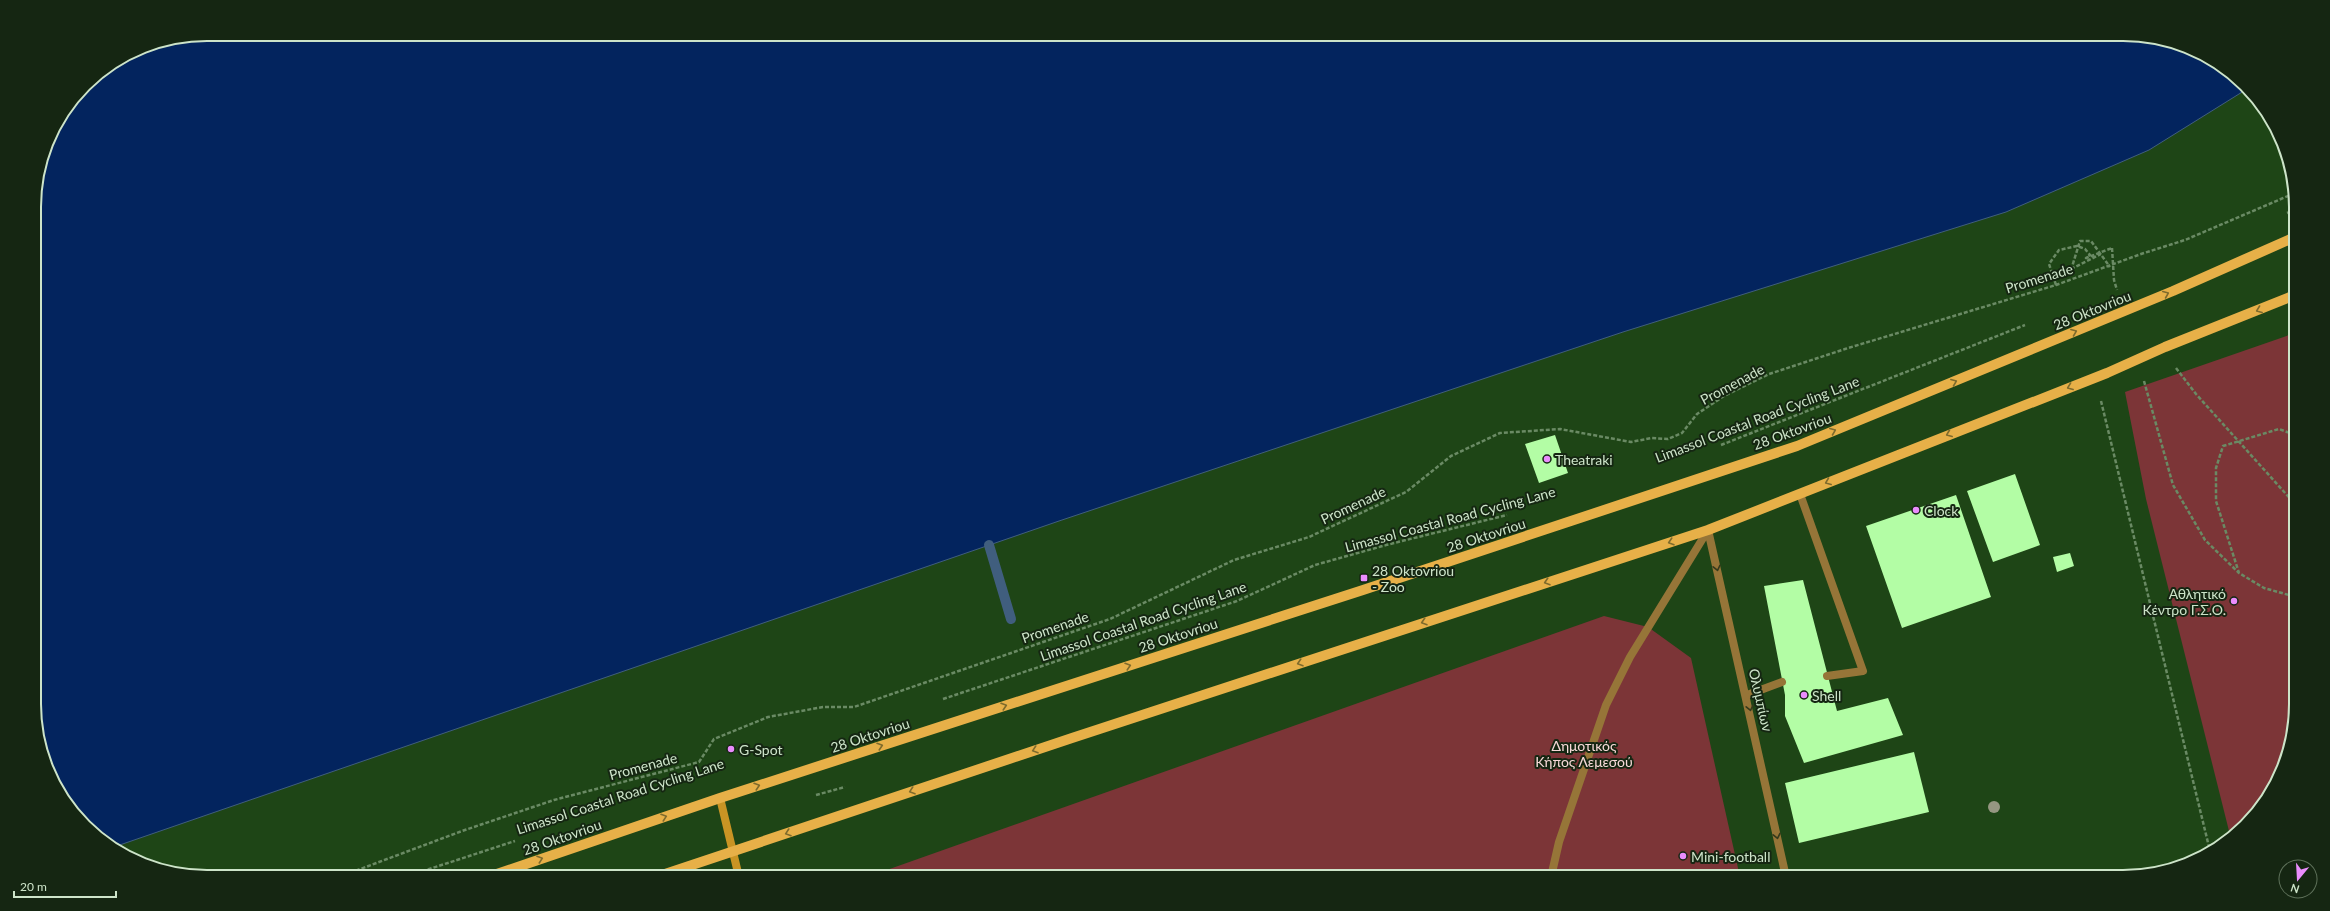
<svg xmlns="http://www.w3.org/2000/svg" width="2330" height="911" font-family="Lato,sans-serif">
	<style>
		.green { fill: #7c3537 }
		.water { fill: #03245e; stroke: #405e7e }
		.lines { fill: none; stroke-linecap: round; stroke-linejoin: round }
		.stream { stroke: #405e7e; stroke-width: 10 }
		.building { fill: #b3fda5 }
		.path { stroke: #6a8a64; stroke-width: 2.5; stroke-dasharray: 4 2; stroke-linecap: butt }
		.lane { stroke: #967538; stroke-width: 8 }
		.street { stroke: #967538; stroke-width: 8 }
		.secondary { stroke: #c99424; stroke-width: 8 }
		.primary { stroke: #e7b048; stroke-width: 10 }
		.tree { fill: #959681 }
		.oneway { stroke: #7e6b2d }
		.oneway2 { stroke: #353a1c }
		.poi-dot { fill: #ea8dfd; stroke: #152612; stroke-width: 1.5 }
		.labels { text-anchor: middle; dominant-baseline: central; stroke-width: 4; stroke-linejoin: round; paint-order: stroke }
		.street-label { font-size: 14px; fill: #cde4c9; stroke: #152612 }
		.poi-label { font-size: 14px; fill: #cde4c9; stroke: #152612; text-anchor: start }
		.park-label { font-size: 14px; fill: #f7d9d8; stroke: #152612 }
		.rim { fill: none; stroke: #cde4c9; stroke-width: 2 }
	</style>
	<rect width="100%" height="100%" fill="#1e4516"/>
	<path class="green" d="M2295,333L2296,704L2287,760L2260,809L2231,839L2146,499L2125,392Z
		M1604,616L1648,627L1691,658L1740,877H867Z"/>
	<path class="water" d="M207,34H2123L2179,43L2219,63L2247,89L2149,150L2006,212L1623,332L1059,521L111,848L77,818L52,780L37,738L34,195L52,131L93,77L141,47Z"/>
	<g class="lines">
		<path class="stream" d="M989,545L1011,619"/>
	</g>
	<path class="building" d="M1555,435L1568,473L1539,483L1525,444Z
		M2015,474L2040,545L1993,562L1967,491Z
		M1956,495L1991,597L1902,628L1866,526Z
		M2070,553L2074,566L2057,572L2053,557Z
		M1803,580L1837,711L1888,698L1903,735L1804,763L1785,716V695L1764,586Z
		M1914,752L1929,812L1799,843L1785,783Z
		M1874,870L1876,877H1849V876Z"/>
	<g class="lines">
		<path class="path" d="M2287,213L2295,210
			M2112,248L2114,280L2117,290
			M2071,269L2101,254
			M2071,270L2080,241H2091L2110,267
			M2056,285L2049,264L2059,250L2077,246L2085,249L2090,255L2086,258L2112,248
			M2176,368L2196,394L2295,504
			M2144,381L2173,485L2205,540L2239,573
			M2101,401L2210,851
			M2295,435L2279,429L2223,446L2216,468V501L2239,573L2264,588L2296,597
			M1721,445L2025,325
			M943,699L1237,601L1315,565L1386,545L1507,515
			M816,795L845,787
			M339,877L462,831L554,800L699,762L714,739L768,717L823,707H854L1110,619L1234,560L1309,537L1406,492L1451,456L1500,433L1560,429L1631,442L1652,438L1668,439L1682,433L1697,414L1724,396L1769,374L1845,349L2056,285L2141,254L2185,240L2295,193
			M405,877L515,841"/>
		<path class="lane" d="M1800,494L1863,671L1827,676
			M1747,695L1782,682"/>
		<path class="street" d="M1708,530L1786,877
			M1551,877L1559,842L1606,705L1630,657L1708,530"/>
		<path class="secondary" d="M720,798L739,877"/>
		<path class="primary" d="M488,877L720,798L1363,590L1797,446L2173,291L2295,237
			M656,877L1072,738L1708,530L2107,373L2165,347L2295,295"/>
	</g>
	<circle class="tree" cx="1994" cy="807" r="6"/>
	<defs><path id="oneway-chevron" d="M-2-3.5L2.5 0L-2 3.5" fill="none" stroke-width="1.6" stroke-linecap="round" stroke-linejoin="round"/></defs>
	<g class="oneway">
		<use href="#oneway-chevron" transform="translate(2166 294) rotate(-23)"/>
		<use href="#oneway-chevron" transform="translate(2259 310) rotate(159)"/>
		<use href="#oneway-chevron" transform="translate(2074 332) rotate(-22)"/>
		<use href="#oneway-chevron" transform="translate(1954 382) rotate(-22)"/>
		<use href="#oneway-chevron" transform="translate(2070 387) rotate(159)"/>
		<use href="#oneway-chevron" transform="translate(1833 431) rotate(-22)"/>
		<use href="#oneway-chevron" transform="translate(1949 434) rotate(158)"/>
		<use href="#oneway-chevron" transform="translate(1828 482) rotate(158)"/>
		<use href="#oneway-chevron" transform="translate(1671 542) rotate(162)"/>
		<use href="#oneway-chevron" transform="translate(1547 582) rotate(162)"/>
		<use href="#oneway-chevron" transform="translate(1424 622) rotate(162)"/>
		<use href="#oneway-chevron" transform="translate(1300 663) rotate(162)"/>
		<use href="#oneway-chevron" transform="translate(1128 666) rotate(-18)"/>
		<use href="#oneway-chevron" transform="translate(1004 706) rotate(-18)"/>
		<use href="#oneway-chevron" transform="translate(880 746) rotate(-18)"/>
		<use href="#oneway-chevron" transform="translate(1035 750) rotate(161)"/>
		<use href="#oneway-chevron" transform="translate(757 786) rotate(-18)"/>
		<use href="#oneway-chevron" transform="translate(912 791) rotate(161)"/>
		<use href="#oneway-chevron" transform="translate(664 817) rotate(-19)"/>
		<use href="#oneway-chevron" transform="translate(788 833) rotate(161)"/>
		<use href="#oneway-chevron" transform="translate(540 859) rotate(-19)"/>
	</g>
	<g class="oneway2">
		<use href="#oneway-chevron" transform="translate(1717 568) rotate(77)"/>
		<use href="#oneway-chevron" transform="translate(1750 708) rotate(78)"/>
		<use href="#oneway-chevron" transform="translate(1777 836) rotate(78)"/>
	</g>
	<g class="poi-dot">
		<circle cx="1547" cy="459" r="4"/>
		<circle cx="1916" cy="510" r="4"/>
		<rect x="1360" y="574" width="8" height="8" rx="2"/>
		<circle cx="2234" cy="601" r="4"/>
		<circle cx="1804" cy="695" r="4"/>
		<circle cx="731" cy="749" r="4"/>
		<circle cx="1683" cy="856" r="4"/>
	</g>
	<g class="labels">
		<g class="street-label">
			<text transform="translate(2039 278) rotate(-17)">Promenade</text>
			<text transform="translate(2092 310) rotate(-22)">28 Oktovriou</text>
			<text transform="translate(1732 384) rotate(-28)">Promenade</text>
			<text transform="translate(1757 419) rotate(-21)">Limassol Coastal Road Cycling Lane</text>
			<text transform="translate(1792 431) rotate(-20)">28 Oktovriou</text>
			<text transform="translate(1353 505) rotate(-25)">Promenade</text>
			<text transform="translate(1450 519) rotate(-15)">Limassol Coastal Road Cycling Lane</text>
			<text transform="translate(1486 535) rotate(-18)">28 Oktovriou</text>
			<text transform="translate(1143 621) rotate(-19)">Limassol Coastal Road Cycling Lane</text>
			<text transform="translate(1055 627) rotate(-19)">Promenade</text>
			<text transform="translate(1178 635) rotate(-18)">28 Oktovriou</text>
			<text transform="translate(1761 700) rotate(77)">Ολυμπίων</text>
			<text transform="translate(870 735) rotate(-18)">28 Oktovriou</text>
			<text transform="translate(643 766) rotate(-15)">Promenade</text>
			<text transform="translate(620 796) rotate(-18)">Limassol Coastal Road Cycling Lane</text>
			<text transform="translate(562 837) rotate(-19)">28 Oktovriou</text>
		</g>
		<g class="poi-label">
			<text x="1555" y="459">Theatraki</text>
			<text x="1924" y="510">Clock</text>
			<text x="1372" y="570">28 Oktovriou<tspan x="1372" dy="16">- Zoo</tspan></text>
			<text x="2226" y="593" text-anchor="end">Αθλητικό<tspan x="2226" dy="16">Κέντρο Γ.Σ.Ο.</tspan></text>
			<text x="1812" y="695">Shell</text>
			<text x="739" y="749">G-Spot</text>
			<text x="1691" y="856">Mini-football</text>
		</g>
		<g class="park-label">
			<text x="1584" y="745">Δημοτικός<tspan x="1584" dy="16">Κήπος Λεμεσού</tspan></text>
		</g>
	</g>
	<path d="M0 0H2330V911H0ZM207 41H2123A166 166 0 0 1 2289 207V704A166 166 0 0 1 2123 870H207A166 166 0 0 1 41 704V207A166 166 0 0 1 207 41Z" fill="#152612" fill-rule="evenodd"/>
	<path class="rim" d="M207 41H2123A166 166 0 0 1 2289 207V704A166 166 0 0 1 2123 870H207A166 166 0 0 1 41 704V207A166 166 0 0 1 207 41Z"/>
	<g transform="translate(2298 879) rotate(198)"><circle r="19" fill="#152612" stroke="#5f725b"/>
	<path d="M0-3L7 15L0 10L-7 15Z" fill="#ea8dfd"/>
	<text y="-6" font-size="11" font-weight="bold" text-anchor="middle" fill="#cde4c9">N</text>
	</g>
	<path d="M14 891v6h102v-6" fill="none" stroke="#cde4c9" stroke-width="2"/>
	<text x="20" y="891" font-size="12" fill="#cde4c9" stroke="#152612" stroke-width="3" paint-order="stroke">20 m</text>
</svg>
